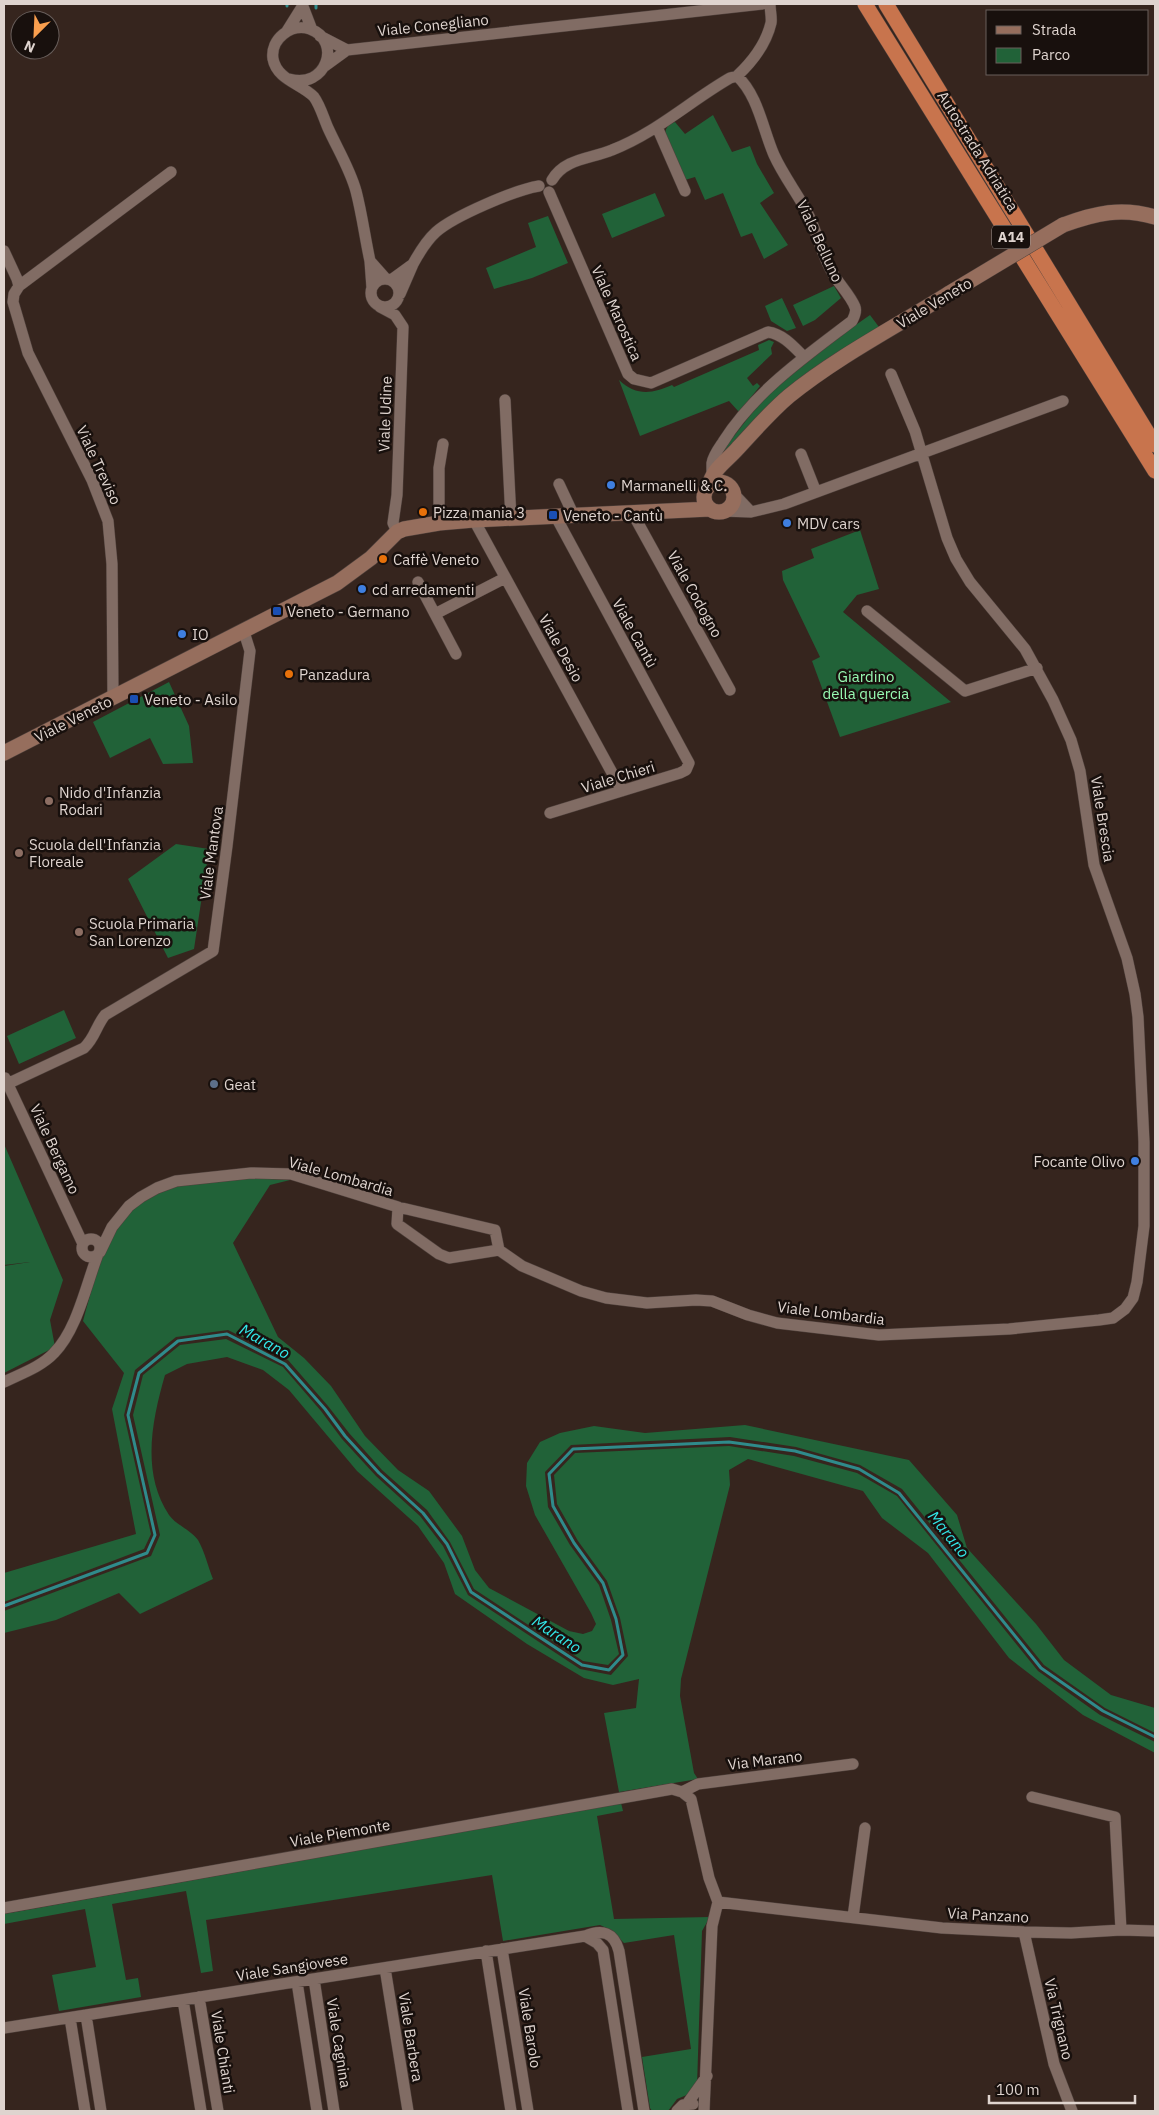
<svg xmlns="http://www.w3.org/2000/svg" width="1159" height="2115" font-family="'IBM Plex Sans',sans-serif">
	<style>
		.green { fill: #216238 }
		.lines { fill: none; stroke-linecap: round; stroke-linejoin: round }
		.stream { stroke: #2f8b8b; stroke-width: 3 }
		.minor-casing { stroke: #4f413c; stroke-width: 12 }
		.secondary-casing { stroke: #4f413c; stroke-width: 16 }
		.motorway-casing { stroke: #4f413c; stroke-width: 16 }
		.minor { stroke: #816c64; stroke-width: 11 }
		.secondary { stroke: #966e5d; stroke-width: 15 }
		.motorway { stroke: #c8744d; stroke-width: 15 }
		.secondary-bridge-casing { stroke: #4f413c; stroke-width: 16; stroke-linecap: butt }
		.secondary-bridge { stroke: #966e5d; stroke-width: 15 }
		.shop-dot { fill: #3f7fe0; stroke: #18100d; stroke-width: 2 }
		.food-dot { fill: #e8710a; stroke: #18100d; stroke-width: 2 }
		.transit-dot { fill: #1a4fb4; stroke: #18100d; stroke-width: 2 }
		.education-dot { fill: #8d6e63; stroke: #18100d; stroke-width: 2 }
		.service-dot { fill: #5c6f8a; stroke: #18100d; stroke-width: 2 }
		.labels { text-anchor: middle; dominant-baseline: central; stroke-width: 5; stroke-linejoin: round; paint-order: stroke }
		.shield { fill: #18100d; stroke: #a39995; stroke-width: 1 }
		.shield-label { font-size: 14px; font-weight: bold; fill: #dfd4cf }
		.street-label { font-size: 15px; fill: #dfd4cf; stroke: #18100d }
		.poi-label { font-size: 15px; fill: #dfd4cf; stroke: #18100d; text-anchor: start }
		.park-label { font-size: 15px; fill: #98fab3; stroke: #18100d }
		.water-label { font-size: 16px; font-style: italic; fill: #32e6e7; stroke: #18100d }
	</style>
	<rect width="100%" height="100%" fill="#36251e"/>
	<path class="green" d="M713,115L732,152L750,146L757,164L774,193L760,203L788,245L764,259L752,233L741,237L723,193L705,200L695,177L685,180L665,134C666,127 668,125 675,122L685,134Z
		M655,193L665,216L612,238L602,214Z
		M548,216L568,263L532,278L494,289L486,268L536,247L528,223Z
		M834,286L841,298L815,320L803,326L793,305Z
		M782,298L796,328L787,331L771,321L765,306Z
		M870,315L879,327L724,458L723,450C736,434 748,417 762,401C793,367 832,342 870,315Z
		M769,340L774,342L771,348L772,354L747,378L753,386L757,383L760,386L739,412L729,401L640,436L619,380C636,396 652,394 672,385L674,387L759,350L758,345Z
		M860,530L879,589L857,595L843,612L951,702L840,737L812,661L820,657L783,580L782,571L814,558L811,549Z
		M169,682L189,726L193,763L163,764L150,738L110,758L93,722Z
		M176,844L209,849L194,949L168,958L128,879Z
		M64,1010L76,1038L19,1064L7,1036Z
		M4,1144L63,1280L50,1320L55,1347L4,1373V1266L30,1262L4,1265Z
		M251,1178L290,1180L270,1185L233,1243L278,1337L304,1358L331,1386L365,1436L398,1470L429,1491L462,1536L475,1570L489,1588L569,1631L583,1634L592,1631L596,1624L591,1613L535,1515L526,1486L527,1463L540,1442L560,1433L594,1426L645,1433L745,1425L909,1460L957,1515L967,1548L1036,1624L1064,1660L1111,1695L1155,1708V1733L1105,1708L1044,1665L902,1489L860,1465L796,1447L730,1437L571,1445L545,1472L548,1507L570,1545L599,1585L611,1620L619,1654L608,1665L583,1661L474,1589L450,1542L427,1510L382,1470L349,1433L328,1406L288,1360L228,1330L176,1337L135,1370L124,1415L151,1534L144,1549L4,1602V1573L136,1534L112,1409L124,1373L83,1321C98,1266 112,1204 175,1187C196,1181 228,1181 251,1178Z
		M226,1339L283,1367L321,1411L342,1439L376,1476L420,1516L443,1546L468,1595L580,1669L611,1675L628,1656L620,1618L607,1581L578,1541L557,1504L554,1475L575,1453L729,1446L794,1456L857,1473L897,1496L1038,1671L1100,1715L1155,1742V1753L1083,1715L1009,1658L928,1553L882,1518L863,1491L748,1459L729,1470L730,1485L681,1679L680,1696L694,1773L698,1779L619,1792L604,1713L636,1708L639,1679L613,1685L584,1678L527,1644L455,1594L444,1563L418,1526L357,1471L289,1390L263,1370L227,1357L187,1364L165,1375C152,1420 141,1473 169,1515C176,1525 191,1530 198,1540C205,1552 208,1567 213,1579L140,1614L119,1593L56,1620L4,1633V1611L151,1556L160,1535L133,1415L143,1375L180,1345Z
		M621,1803L623,1811L597,1816L614,1919L710,1917L702,1931L697,2086L694,2092L677,2099L668,2111H652L650,2108L642,2057L691,2049L674,1935L624,1943L611,1930L600,1925L503,1941L492,1875L206,1920L213,1971L201,1973L186,1891L112,1904L126,1980L138,1978L141,1997L59,2011L52,1975L96,1967L85,1909L4,1924V1914Z"/>
	<g class="lines">
		<path class="stream" d="M287,6V4
			M316,8V4
			M4,1606L147,1553L155,1535L128,1415L139,1373L178,1341L227,1334L285,1364L325,1409L345,1436L379,1473L423,1513L447,1544L471,1592L582,1665L609,1670L623,1655L616,1619L603,1583L574,1543L553,1506L549,1474L573,1449L729,1442L795,1451L859,1469L899,1493L1041,1668L1103,1711L1155,1737"/>
		<defs>
			<path id="minor" d="M302,4L312,30
				M287,31L302,7
				M320,36L347,50
				M325,66L347,50L762,4
				M737,76C752,62 766,44 771,23C772,18 770,10 770,4
				M289,79C326,90 343,41 310,29C291,23 270,39 273,59C277,80 302,84 314,97C320,105 324,119 328,128C337,148 350,169 356,191C362,214 365,238 370,261
				M657,127L685,191
				M552,180C565,158 591,159 612,150C656,133 690,101 730,78L737,76C758,95 763,130 774,155C783,175 797,193 807,212C817,231 821,253 832,272C838,283 851,296 855,307C857,312 854,317 852,321C806,356 754,392 723,442C719,448 713,456 712,463C712,466 712,470 712,474
				M549,192L628,374L634,379L651,383L768,332C783,334 794,347 804,357
				M4,251L17,279L19,286
				M413,264C419,253 426,241 436,232C454,216 515,190 539,186
				M371 293a14 14 0 1 1 28 0a14 14 0 1 1-28 0Z
				M391,280L413,264L400,294
				M372,288L370,261L386,279
				M380,307L395,315L403,327L397,495L393,523L397,532
				M505,400L511,519
				M801,454L816,492
				M559,484L574,516
				M722,511L751,512L733,493
				M751,512L784,504L1063,401
				M633,514L730,690
				M474,520L622,791
				M439,523V468L443,444
				M418,582L456,654
				M867,611L965,691L1037,668
				M435,614L505,578
				M113,698L112,564L108,521L92,480L28,353L13,302L14,294L19,286L171,172
				M550,813L680,773L686,770L689,763L556,517
				M5,1078L83,1244
				M7,1084L84,1048C95,1038 96,1026 105,1015L213,951L227,846L250,651L244,632
				M398,1207L397,1224L439,1254L449,1258L499,1250
				M82 1248a9 9 0 1 1 18 0a9 9 0 1 1-18 0Z
				M100,1252L112,1227L129,1206L141,1197L157,1188L176,1181L251,1173L291,1174L398,1207L495,1230L499,1250L522,1266L581,1291L606,1298L647,1303L696,1300L712,1301L748,1315L777,1323L879,1335L1009,1329L1099,1320L1113,1318L1125,1309L1133,1298L1137,1282L1144,1226V1142L1138,1017L1135,994L1127,958L1094,865L1080,771L1071,740L1053,700L1025,649L970,582L956,559L947,538L915,431L891,374
				M4,1382C20,1374 41,1367 54,1353C77,1330 86,1285 98,1254
				M682,1792L698,1784L853,1764
				M1032,1797L1115,1817L1121,1930
				M718,1902L942,1928L1024,1932L1071,1933L1121,1930L1155,1931
				M4,1908L672,1789L682,1792L691,1799L709,1878L718,1902L712,1926L704,2111
				M853,1917L865,1828
				M1024,1932L1054,2064L1072,2111
				M585,1936L597,1943L603,1950L628,2111
				M502,1949L528,2111
				M486,1951L511,2111
				M385,1968L408,2111
				M314,1979L334,2111
				M297,1982L317,2111
				M199,1997L218,2111
				M183,2000L201,2111
				M86,2015L101,2111
				M70,2018L85,2111
				M4,2028L585,1936C602,1929 614,1932 619,1951L644,2111
				M687,2104L707,2076
				M677,2111L683,2105L693,2104"/>
			<path id="secondary" d="M1063,225C1096,213 1121,207 1155,217
				M704 497a15 15 0 1 1 30 0a15 15 0 1 1-30 0Z
				M709,486C713,468 727,461 738,448C755,430 770,412 789,396C837,357 895,327 948,294
				M4,753L337,583L371,558L397,532L404,529L439,523L474,520L710,509"/>
			<path id="motorway" d="M865,4L1155,471
				M886,4L1155,445"/>
		</defs>
		<use href="#minor" class="minor-casing"/>
		<use href="#secondary" class="secondary-casing"/>
		<use href="#motorway" class="motorway-casing"/>
		<use href="#minor" class="minor"/>
		<use href="#secondary" class="secondary"/>
		<use href="#motorway" class="motorway"/>
		<defs>
			<path id="secondary-bridge" d="M948,294L1063,225"/>
		</defs>
		<use href="#secondary-bridge" class="secondary-bridge-casing"/>
		<use href="#secondary-bridge" class="secondary-bridge"/>
	</g>
	<g class="shop-dot">
		<circle cx="611" cy="485" r="5"/>
		<circle cx="787" cy="523" r="5"/>
		<circle cx="362" cy="589" r="5"/>
		<circle cx="182" cy="634" r="5"/>
		<circle cx="1135" cy="1161" r="5"/>
	</g>
	<g class="food-dot">
		<circle cx="423" cy="512" r="5"/>
		<circle cx="383" cy="559" r="5"/>
		<circle cx="289" cy="674" r="5"/>
	</g>
	<g class="transit-dot">
		<rect x="548" y="510" width="10" height="10" rx="2.5"/>
		<rect x="272" y="606" width="10" height="10" rx="2.5"/>
		<rect x="129" y="694" width="10" height="10" rx="2.5"/>
	</g>
	<g class="education-dot">
		<circle cx="49" cy="801" r="5"/>
		<circle cx="19" cy="853" r="5"/>
		<circle cx="79" cy="932" r="5"/>
	</g>
	<circle class="service-dot" cx="214" cy="1084" r="5"/>
	<g class="labels">
		<rect class="shield" x="992" y="225.5" width="38" height="23" rx="4"/>
		<g class="shield-label">
			<text x="1011" y="237">A14</text>
		</g>
		<g class="street-label">
			<text transform="translate(433 25) rotate(-6)">Viale Conegliano</text>
			<text transform="translate(978 151) rotate(58)">Autostrada Adriatica</text>
			<text transform="translate(820 241) rotate(65)">Viale Belluno</text>
			<text transform="translate(934 303) rotate(-31)">Viale Veneto</text>
			<text transform="translate(617 313) rotate(66)">Viale Marostica</text>
			<text transform="translate(385 414) rotate(-88)">Viale Udine</text>
			<text transform="translate(99 465) rotate(65)">Viale Treviso</text>
			<text transform="translate(695 594) rotate(61)">Viale Codogno</text>
			<text transform="translate(635 633) rotate(61)">Viale Cantù</text>
			<text transform="translate(561 648) rotate(61)">Viale Desio</text>
			<text transform="translate(73 719) rotate(-27)">Viale Veneto</text>
			<text transform="translate(618 777) rotate(-17)">Viale Chieri</text>
			<text transform="translate(1103 819) rotate(81)">Viale Brescia</text>
			<text transform="translate(211 853) rotate(-82)">Viale Mantova</text>
			<text transform="translate(55 1149) rotate(65)">Viale Bergamo</text>
			<text transform="translate(341 1176) rotate(16)">Viale Lombardia</text>
			<text transform="translate(831 1313) rotate(7)">Viale Lombardia</text>
			<text transform="translate(765 1760) rotate(-7)">Via Marano</text>
			<text transform="translate(340 1833) rotate(-10)">Viale Piemonte</text>
			<text transform="translate(988 1915) rotate(3)">Via Panzano</text>
			<text transform="translate(292 1967) rotate(-9)">Viale Sangiovese</text>
			<text transform="translate(1059 2019) rotate(77)">Via Trignano</text>
			<text transform="translate(530 2028) rotate(81)">Viale Barolo</text>
			<text transform="translate(411 2037) rotate(81)">Viale Barbera</text>
			<text transform="translate(339 2043) rotate(81)">Viale Cagnina</text>
			<text transform="translate(223 2052) rotate(81)">Viale Chianti</text>
		</g>
		<g class="poi-label">
			<text x="621" y="485">Marmanelli &amp; C.</text>
			<text x="433" y="512">Pizza mania 3</text>
			<text x="563" y="515">Veneto - Cantù</text>
			<text x="797" y="523">MDV cars</text>
			<text x="393" y="559">Caffè Veneto</text>
			<text x="372" y="589">cd arredamenti</text>
			<text x="287" y="611">Veneto - Germano</text>
			<text x="192" y="634">IO</text>
			<text x="299" y="674">Panzadura</text>
			<text x="144" y="699">Veneto - Asilo</text>
			<text x="59" y="792">Nido d'Infanzia<tspan x="59" dy="17">Rodari</tspan></text>
			<text x="29" y="844">Scuola dell'Infanzia<tspan x="29" dy="17">Floreale</tspan></text>
			<text x="89" y="923">Scuola Primaria<tspan x="89" dy="17">San Lorenzo</tspan></text>
			<text x="224" y="1084">Geat</text>
			<text x="1125" y="1161" text-anchor="end">Focante Olivo</text>
		</g>
		<g class="park-label">
			<text x="866" y="676">Giardino<tspan x="866" dy="17">della quercia</tspan></text>
		</g>
		<g class="water-label">
			<text transform="translate(265 1341) rotate(29)">Marano</text>
			<text transform="translate(949 1534) rotate(51)">Marano</text>
			<text transform="translate(557 1634) rotate(33)">Marano</text>
		</g>
	</g>
	<rect width="1159" height="2115" fill="none" stroke="#dfd4cf" stroke-width="10"/>
	<rect x="986" y="10" width="162" height="65" fill="#18100d" stroke="#685e5b"/>
	<rect x="996" y="26" width="25" height="8" fill="#966e5d" stroke="#685e5b"/>
	<text x="1032" y="35" font-size="15" fill="#dfd4cf">Strada</text>
	<rect x="996" y="48" width="25" height="15" fill="#216238" stroke="#685e5b"/>
	<text x="1032" y="60" font-size="15" fill="#dfd4cf">Parco</text>
	<g transform="translate(35 35) rotate(204)"><circle r="24" fill="#18100d" stroke="#685e5b"/>
	<path d="M0-4L9 19L0 12L-9 19Z" fill="#fa9f4e"/>
	<text y="-8" font-size="14" font-weight="bold" text-anchor="middle" fill="#dfd4cf">N</text>
	</g>
	<path d="M989 2095v8h146v-8" fill="none" stroke="#dfd4cf" stroke-width="2.5"/>
	<text x="996" y="2095" font-size="15" fill="#dfd4cf" stroke="#18100d" stroke-width="4" paint-order="stroke">100 m</text>
</svg>
